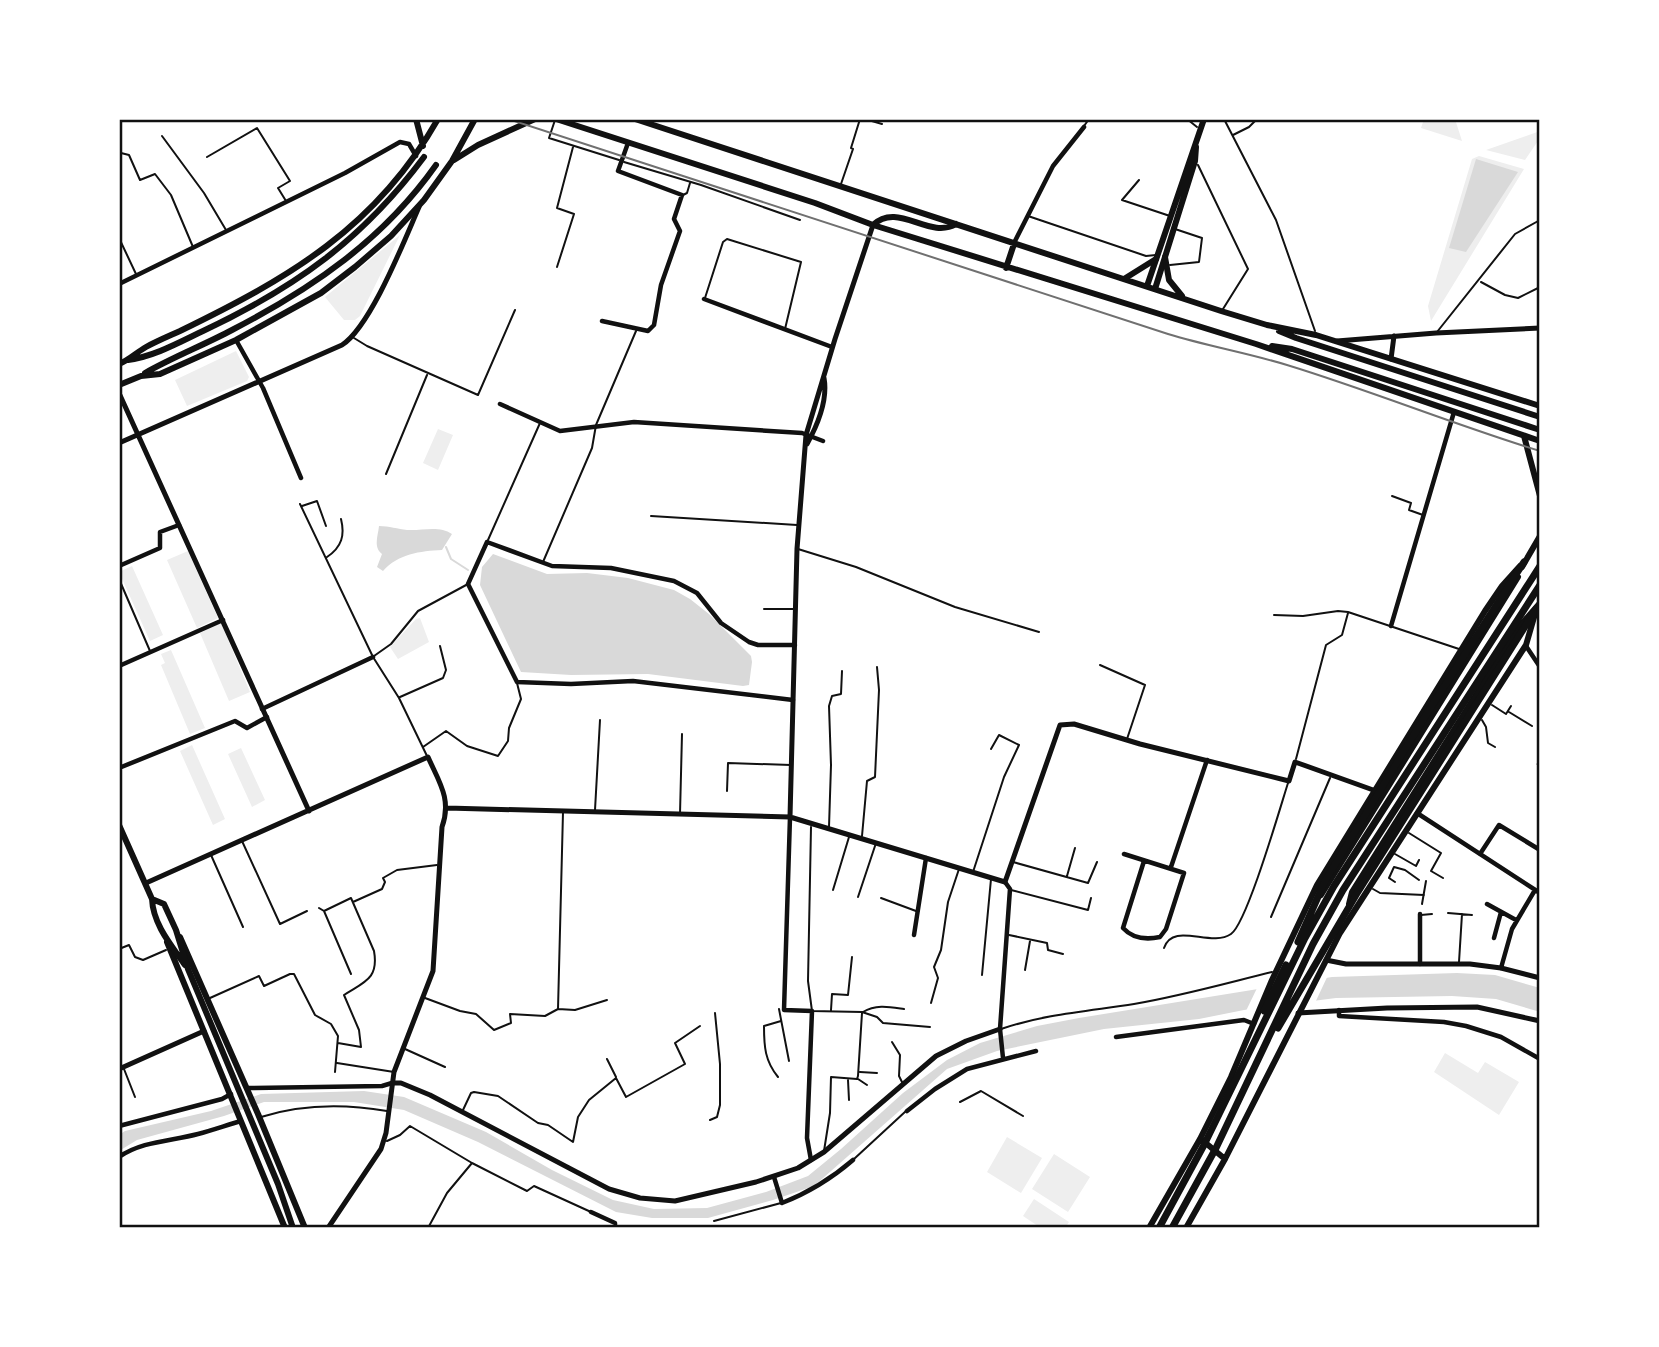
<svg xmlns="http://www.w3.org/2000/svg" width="1659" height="1347" font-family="Mulish,sans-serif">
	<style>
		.green { fill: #eee }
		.water { fill: #d9d9d9 }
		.pier { fill: #fff }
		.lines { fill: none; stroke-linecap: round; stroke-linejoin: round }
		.stream { stroke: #d9d9d9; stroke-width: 2 }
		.service { stroke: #111; stroke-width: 2 }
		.minor { stroke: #111; stroke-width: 4.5 }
		.tertiary { stroke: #111; stroke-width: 5 }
		.secondary { stroke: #111; stroke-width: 6 }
		.primary { stroke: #111; stroke-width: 6 }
		.trunk { stroke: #111; stroke-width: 7 }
		.rail { stroke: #707070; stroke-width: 2 }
		.neatline { fill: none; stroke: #111; stroke-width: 2.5 }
	</style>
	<rect width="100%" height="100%" fill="#fff"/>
	<path class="green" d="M1424,119H1455L1462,141L1421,128Z
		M1540,131V138L1525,160L1486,150Z
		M1479,156L1524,169L1431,321L1428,306L1472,159Z
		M400,235L360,316L355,320H344L325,297Z
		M236,351L249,377L247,381L187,406L175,380Z
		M438,429L453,435L438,470L423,463Z
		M188,551L218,618L197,628L167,560Z
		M132,566L163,635L150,641L119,572Z
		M420,618L429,642L398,659L390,647L416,619Z
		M221,623L250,692L229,701L200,633Z
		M171,650L205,728L190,734L161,665L165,663L161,654Z
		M192,745L225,819L213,825L180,751Z
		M241,748L265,800L252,807L228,754Z
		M1445,1053L1478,1073L1485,1062L1519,1082L1499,1115L1434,1072Z
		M1007,1137L1042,1158L1021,1193L987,1172Z
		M1054,1154L1090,1177L1068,1212L1032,1189Z
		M1034,1199L1069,1222L1065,1228H1041L1023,1216Z"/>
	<path class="water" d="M1476,159L1518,172L1466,252L1449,248Z
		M379,526C389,526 398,529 407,530C422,531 439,525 452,534L442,550C420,551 398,554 383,571L377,567L382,554C373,547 378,536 379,526Z
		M493,554L547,574L587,573L628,578L674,590L690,599L709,614L751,656L752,662L749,685L743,686L648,674L571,675L521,672L480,585L482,567Z
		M1457,973L1495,975L1540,988V1012L1496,999L1452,996L1336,998L1244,1010L1199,1019L1104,1029L997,1051L947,1069L814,1186L773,1200L708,1218H652L616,1212L478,1142L404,1110L354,1102H264L224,1116L137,1140L119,1151V1135L125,1131L211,1111L261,1094L364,1091L404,1097L486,1132L552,1170L613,1200L654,1209L707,1208L766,1192L808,1176L841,1149L903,1093L947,1060L980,1043L1037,1026L1079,1018L1332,977Z"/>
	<path class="pier" d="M1329,973L1314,1005L1245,1013L1259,984Z"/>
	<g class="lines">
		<path class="stream" d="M446,547L451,559L468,570"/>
		<path class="service" d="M865,119L882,124
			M1187,119L1197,127
			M1224,119L1276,220L1315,331
			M555,120L549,138L619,160
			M1084,126L1089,119
			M1233,135L1249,127L1257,119
			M119,136V137
			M162,136L204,193L226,230
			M119,149L121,153L129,155L140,180L155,174L171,195L193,247
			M207,157L257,128L290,181L278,188L286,201
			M624,162L701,185L800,220
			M1198,165L1248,269L1223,309
			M1139,180L1122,200L1170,216
			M841,184L853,149L851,148L860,119
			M683,195L687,193L690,183
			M1028,216L1146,256L1156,255
			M119,238L136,274
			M1170,265L1199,262L1202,238L1175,229
			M557,267L574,214L557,208L573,147
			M1481,282L1505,295L1518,298L1540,287
			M705,298L723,242L727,239L801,262L785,329
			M1437,332L1515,234L1540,220
			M354,338L367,346L478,395L515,310
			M386,474L427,375
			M1392,496L1411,503L1409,510L1423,515
			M300,504L373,657L399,698L427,756
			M302,506L317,501L326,526
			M651,516L797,525
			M488,540L540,423
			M798,549L856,567L955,607L1039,632
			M327,557C342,547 345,535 341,519
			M543,562L592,448L596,425L636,331
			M119,579L150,651
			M764,609H795
			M1274,615L1303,616L1338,611L1348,612L1459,649
			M374,656L391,644L418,611L468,584
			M1100,665L1145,685L1127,739
			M400,697L443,678L446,670L440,646
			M1492,705L1506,714L1511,706
			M1509,712L1532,726
			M1482,720L1486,727L1488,743L1495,747
			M423,747L446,731L467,746L498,756L508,741L509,728L521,699L517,683
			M1296,759L1326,645L1342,635L1348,613
			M727,791L728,763L791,765
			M595,810L600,720
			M680,814L682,734
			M811,827L808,981L812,1011L862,1012L877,1017L883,1023L930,1027
			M829,827L831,765L829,706L832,696L841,694L842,671
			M1409,833L1441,853L1431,871L1443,878
			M862,836L867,781L875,777L879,690L877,667
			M242,841L280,924L307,911
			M1395,854L1416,866L1419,860
			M211,855L243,927
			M1013,862L1088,883L1097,862
			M973,872L1004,777L1019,745L999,735L991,749
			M1067,876L1075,848
			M1395,882L1389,878L1394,867L1405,870L1419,880
			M1373,889L1380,893L1424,895
			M833,890L849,837
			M1011,890L1088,910L1091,898
			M858,897L876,843
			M881,898L916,911
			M353,902L382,889L385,882L383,878L397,870L437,865
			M1422,904L1426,881
			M319,908L324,911L351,898L374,951C379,979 364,982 344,995L359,1030L361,1047L338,1043
			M324,911L351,974
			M1448,913L1472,915
			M1421,915L1432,914
			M1271,917L1330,778
			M1009,935L1047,943L1048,950L1063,954
			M1164,948C1173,921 1211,948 1231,934C1247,923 1280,808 1288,783
			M119,949L129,945L135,957L143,960L166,950
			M1459,962L1462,914
			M1025,970L1030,941
			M982,975L991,879
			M210,998L259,976L264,986L290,974H294L315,1015L331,1024L338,1036L335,1072
			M425,998L460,1011L476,1014L494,1030L511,1023L510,1014L545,1016L558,1009L575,1010L607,1000
			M931,1003L938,978L934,967L941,950L948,902L959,869
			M558,1009L563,812
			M779,1009L789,1061
			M831,1010L832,994L848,995L852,957
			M863,1012C876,1004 890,1007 904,1009
			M1001,1029C1045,1014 1089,1011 1134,1004C1181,996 1227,983 1272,972
			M892,1042L900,1055L899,1076L902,1082
			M405,1049L445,1067
			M607,1059L616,1077
			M337,1063L394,1072
			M124,1069L135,1097
			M860,1072L877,1073
			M778,1077C765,1061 764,1047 764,1026L781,1021
			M858,1079L867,1085
			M848,1080L849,1100
			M960,1102L981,1091L1023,1116
			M463,1110L471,1093L474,1092L498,1096L538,1123L548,1125L573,1142L578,1117L589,1100L616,1078L626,1097L685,1064L675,1043L700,1026
			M261,1117C302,1104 346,1104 387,1111
			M710,1120L717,1117L720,1105V1064L715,1013
			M387,1141L400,1135L410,1126L472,1163L527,1191L534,1186L591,1212
			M824,1151L830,1113L831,1077L857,1079L858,1076L862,1013
			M854,1159L906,1111
			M714,1221L781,1203
			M428,1228L447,1193L472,1163"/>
		<path class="minor" d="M1014,243L1053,166L1084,127
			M119,284L345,173L400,142L409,144L416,156
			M704,299L832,347
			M602,321L648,331L654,325L661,285L680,231L674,219L682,195L618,171L628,143
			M236,340L263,388L301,478
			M500,404L560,431L634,422L802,433L823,441
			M119,566L160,548V532L179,525
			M1391,626L1454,412
			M1526,646L1540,667
			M119,666L223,620
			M793,700L633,681L571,684L517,682L468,584L487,542L552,566L611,568L674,581L697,593L721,623L749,642L758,645H795
			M262,709L373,657
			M1539,764L1540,762
			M119,768L235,721L247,728L267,717
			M1417,813L1540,893
			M790,817L784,1010L812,1011L807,1138L811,1160
			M1124,854L1184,873L1166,929L1160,937C1146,940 1133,939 1123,928L1144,861
			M1480,854L1499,825L1540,850
			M1171,867L1207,760
			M1487,904L1516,920
			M1420,914V964
			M914,935L926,858
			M1494,938L1501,912
			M1501,968L1512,929L1535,890
			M1339,1010V1016L1444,1022L1466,1026L1501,1037L1540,1059
			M1116,1037L1244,1020L1254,1024
			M1003,1058L1000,1029L1010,889L1005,882
			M248,1088L382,1086L392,1083
			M907,1111L935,1089L967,1069L1036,1051
			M119,1126L222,1099L231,1094
			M119,1157C142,1141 172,1141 198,1134C213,1130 227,1125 241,1121
			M774,1177L782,1203C810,1192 831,1179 853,1160
			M591,1212L615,1223V1228"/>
		<path class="tertiary" d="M1337,341L1436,333L1540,328
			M1391,359L1394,336
			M119,393L309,811
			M119,443L342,345C371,326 404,241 419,207
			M807,444C817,426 828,400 824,378
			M447,808L790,817L1005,882L1060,725L1074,724L1140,744L1289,781L1295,762L1376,791
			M790,817L797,549L806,435L835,339L873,225
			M146,883L428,757C439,782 452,799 442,827L433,971L394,1072L386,1133L381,1149L328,1228
			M1326,960L1346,964H1470L1501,968L1540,978
			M1298,1013L1387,1008L1477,1007L1540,1021
			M119,1069L204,1031
			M392,1083H401L430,1095L609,1189L640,1198L675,1201L756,1182L798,1168L824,1152L936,1056L966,1041L1000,1029"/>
		<path class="secondary" d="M1147,286L1204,119
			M1155,289L1195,161L1196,147
			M180,937L258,1114L305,1228
			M167,942L285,1228"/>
		<path class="primary" d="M416,119L423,146
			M556,119L815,203L873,225L1256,344L1540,441
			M635,119L1221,311L1267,325L1316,335L1540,406
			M454,160L478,145L535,119
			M873,225C898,201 929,240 956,224
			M1165,257L1169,280L1182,296
			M1006,268L1014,244
			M1124,279L1156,259
			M1279,331L1296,338L1540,417
			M1272,346L1292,349L1540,430
			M128,360C155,356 178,343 203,331C296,287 362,240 424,157
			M119,364C129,360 137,352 146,347C157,341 169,336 180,331C289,278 376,228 438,119
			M145,373C173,357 204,345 232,330C313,288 383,240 436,165
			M119,385L141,376L160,374L236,340L321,293L355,267L391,236L424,200L452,161L475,119
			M1524,436L1540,496
			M1522,567L1540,536
			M119,825L152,899C153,924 171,945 185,965
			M1321,895L1518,577
			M152,899L164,904L176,930L188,969L278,1184L293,1228
			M1349,904L1352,892L1518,628L1540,603
			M1202,1140L1225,1159
			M1149,1228L1200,1139L1231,1077L1272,980L1317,885L1485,611L1502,586L1520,566
			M1186,1228L1225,1159L1340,933L1526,645L1535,614"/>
		<path class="trunk" d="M1298,942L1325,881L1424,718L1524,562
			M1264,1011L1286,965
			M1278,1028L1356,895L1536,609
			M1159,1228L1204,1145L1305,938L1334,886L1540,566
			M1172,1228L1216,1148L1313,944L1343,890L1540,585"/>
		<path class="rail" d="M508,119L1168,334C1207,346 1248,353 1287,365C1372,391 1455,425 1540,451"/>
	</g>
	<rect width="1659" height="1347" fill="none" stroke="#ffffff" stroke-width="242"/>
	<rect x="121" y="121" width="1417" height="1105" class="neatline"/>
</svg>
